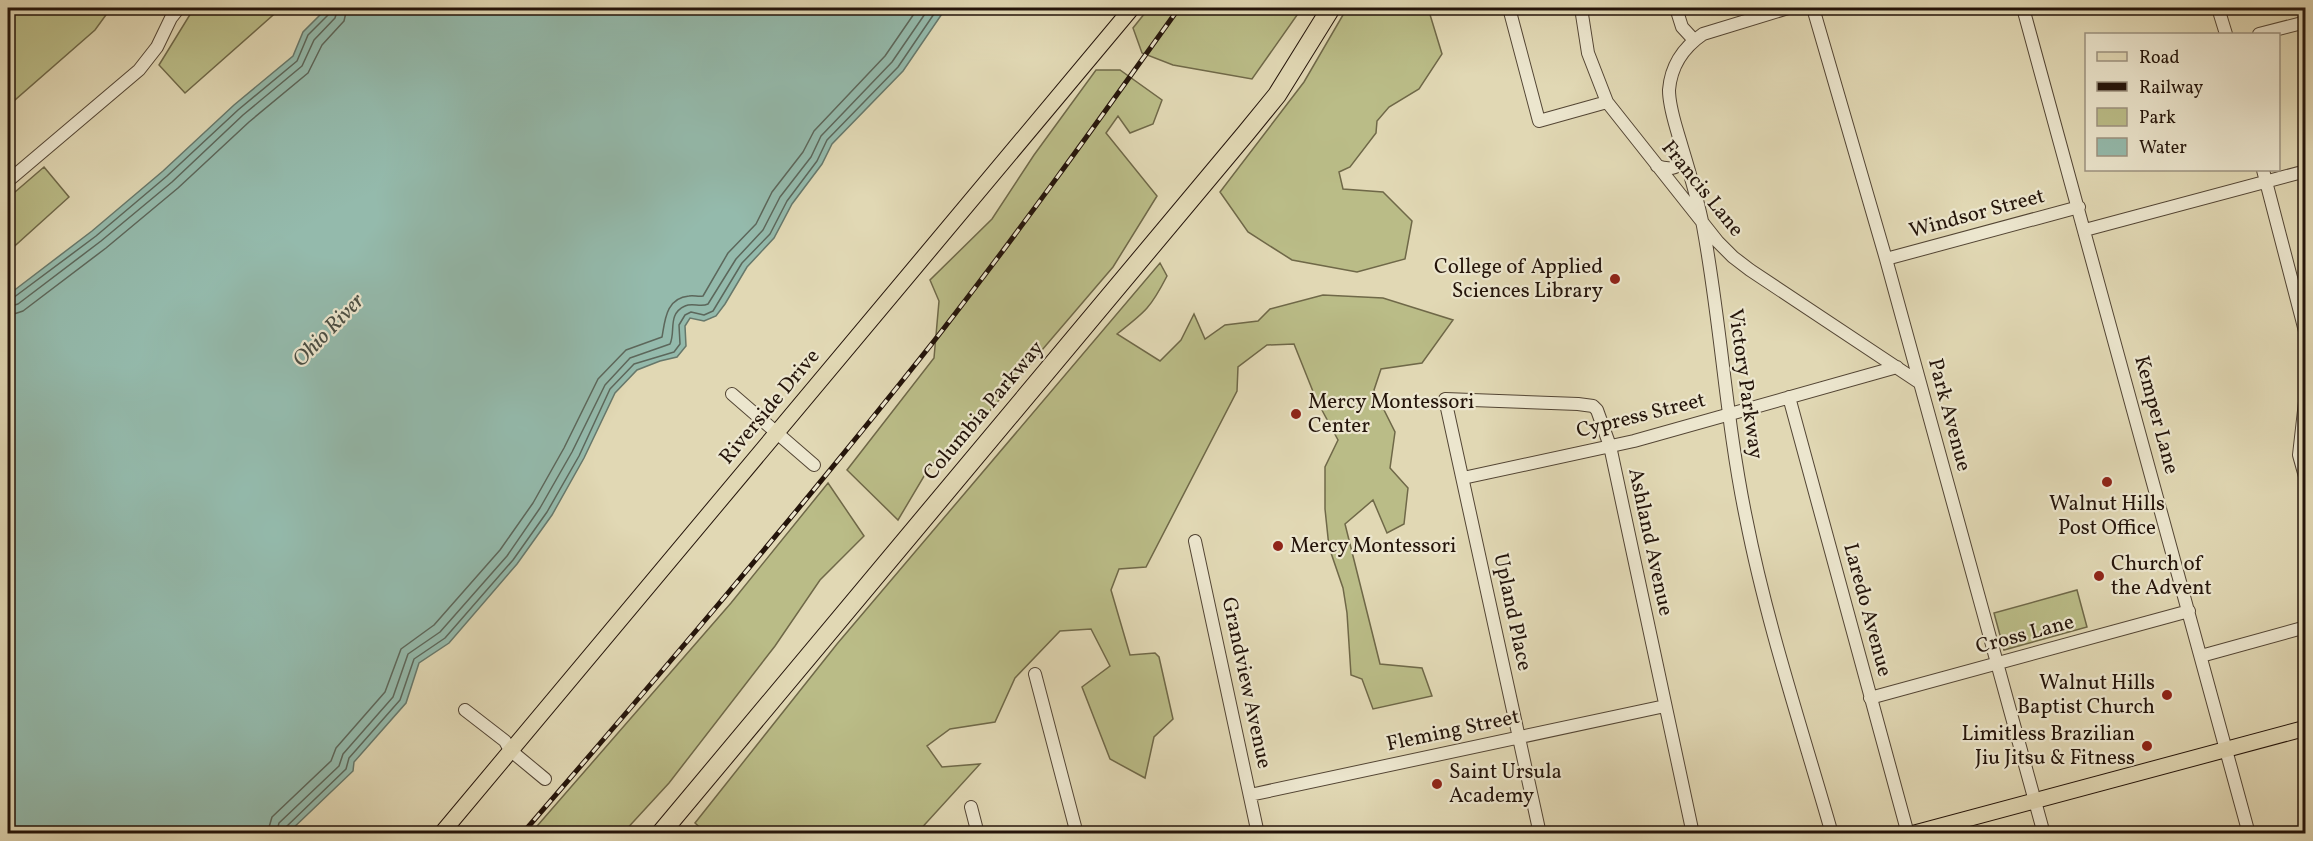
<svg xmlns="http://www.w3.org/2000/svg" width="2313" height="841" font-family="Vollkorn,serif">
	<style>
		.green { fill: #babc87; stroke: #6f6848; stroke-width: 1.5 }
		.water { fill: #94baac; stroke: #67786b; stroke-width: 1.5 }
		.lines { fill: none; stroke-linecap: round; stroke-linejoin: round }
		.shore { stroke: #5c675b; stroke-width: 1.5 }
		.minor-casing { stroke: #534534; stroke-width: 14 }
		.major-casing { stroke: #24140a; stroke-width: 17 }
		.highway-casing { stroke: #24140a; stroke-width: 20 }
		.minor { stroke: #ece6ce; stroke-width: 12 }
		.major { stroke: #e1d8b4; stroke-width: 15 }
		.highway { stroke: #e1d8b4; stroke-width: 18 }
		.rail-casing { stroke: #24140a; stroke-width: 5 }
		.rail { stroke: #ece6ce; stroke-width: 3; stroke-dasharray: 9; stroke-linecap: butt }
		.poi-dot { fill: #8f2418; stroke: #ece6ce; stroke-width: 2 }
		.labels { text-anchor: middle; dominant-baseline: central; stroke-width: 4.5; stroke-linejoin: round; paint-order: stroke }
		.street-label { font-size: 21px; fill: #24140a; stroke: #ece6ce }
		.poi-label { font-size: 21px; fill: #24140a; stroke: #ece6ce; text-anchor: start }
		.water-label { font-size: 22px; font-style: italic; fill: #4b4e43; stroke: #ece6ce }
	</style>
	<rect width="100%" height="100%" fill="#e1d8b4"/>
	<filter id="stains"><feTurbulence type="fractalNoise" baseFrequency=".00333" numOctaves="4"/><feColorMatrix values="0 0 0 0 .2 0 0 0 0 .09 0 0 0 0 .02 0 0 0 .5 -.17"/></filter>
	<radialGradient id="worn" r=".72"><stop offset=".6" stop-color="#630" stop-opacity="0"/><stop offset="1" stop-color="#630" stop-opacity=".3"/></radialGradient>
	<path class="green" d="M8,8H111L95,30L8,106Z
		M194,8H281L185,93L159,65Z
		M1149,8H1302L1252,79L1173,65L1142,53L1133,28Z
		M1347,8H1428L1442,54L1419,89L1389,107L1377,121L1376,133L1350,167L1339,172L1343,189L1383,192L1412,221L1405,259L1357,272L1292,260L1248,232L1220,192L1304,82Z
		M1096,70H1120L1162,100L1153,124L1130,133L1118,116L1106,133L1157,196L1113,267L970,434L930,466L898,520L847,470L934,358L939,301L930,280L992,219L1034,155Z
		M44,167L69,197L8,252V198Z
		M1160,263L1167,276C1150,309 1145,312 1117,334L1160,361L1181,340L1194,314L1205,339L1225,325L1258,321L1270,309L1323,295L1383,298L1453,320L1422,363L1381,369L1374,390L1395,432L1390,468L1408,488L1404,524L1387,533L1373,500L1345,524L1380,664L1422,668L1432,696L1373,709L1362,679L1351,675L1347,613L1343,588L1329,547L1325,509V467L1338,440L1316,399L1294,344L1267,345L1238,367L1237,391L1146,567L1119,569L1111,590L1130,655L1155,653L1159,657L1173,719L1154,737L1145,778L1110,759L1082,687L1110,666L1091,629L1060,631L1015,678L995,722L950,729L927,746L942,767L980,764L917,833H706L695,823L837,644Z
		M828,483L864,536L820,580L775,646L669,783L623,833H531L731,603Z
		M2077,590L2087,627L2004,650L1994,613Z"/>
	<path class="water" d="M327,8H946L903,71L832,144L822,164L792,204L774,238L747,267L725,304L716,316L704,321L690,318L685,326L686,346L677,357L660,361L637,370L615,393L584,458L552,515L517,564L449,643L419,663L406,703L354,762L353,771L288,833H8V295L92,231L163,171L234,105L293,56L303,32Z"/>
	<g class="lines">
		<path class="shore" d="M8,299L13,298L96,236L167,176L238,110L297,61L308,35L329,14L331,8
			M8,307L18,304L101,241L172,182L243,115L302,66L314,40L335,18L338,8
			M8,316L23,311L106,248L178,188L249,122L308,73L322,45L344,21L347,8
			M267,834L272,817L331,761L336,748L385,692L401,649L434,625L500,550L533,503L564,448L598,379L626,350L662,337C665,320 666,298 689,296C694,295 698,297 703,296L728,253L756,224L772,192L803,152L814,131L885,56L918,8
			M276,834L279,823L339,766L343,754L393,697L408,654L440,632L507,556L540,508L572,452L605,385L630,358L670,344C676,332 667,314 685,306C693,302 700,308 708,304L736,259L763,230L780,197L811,157L821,136L892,62L929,8
			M284,834L286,827L346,769L349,758L400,700L414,659L445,638L513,560L547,512L579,456L610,389L634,364L674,352L680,344L679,325L685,315L691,312L704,315L713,311L742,263L770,234L787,201L817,161L827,140L898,67L938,8"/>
		<defs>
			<path id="minor" d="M1509,8L1539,121L1607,102
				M1581,8L1588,53L1607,102L1718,242L1733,257L1750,270L1920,383
				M1676,8L1682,27L1694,40
				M1788,8L1703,34C1684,47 1671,65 1669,90C1669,105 1674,120 1678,134C1687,164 1697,195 1703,226C1721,323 1726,422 1746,518C1767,625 1802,729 1832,834
				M1813,8L1886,259L2044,834
				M2023,8L2249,834
				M2218,8L2226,34
				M2259,34L2306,22
				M1657,166C1669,170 1676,169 1685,160
				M2263,170L2306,335
				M8,181L139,70L157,47L171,18L179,8
				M2085,230L2306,171
				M1886,259L2079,207
				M2306,393L2299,455L2306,480
				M732,394L814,465
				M1789,397L1908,834
				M1463,478L1634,441L1897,367
				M1195,541L1258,834
				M2201,656L2306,627
				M1035,674L1077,834
				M1870,698L2189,611
				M465,710L505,741L510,750L545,779
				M1250,795L1665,706
				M971,807L978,834
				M1540,834L1445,399L1578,404L1593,406L1597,410L1610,446L1693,834"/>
			<path id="major" d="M441,834L1132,8
				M1911,834L2306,728"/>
			<path id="highway" d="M660,834L1246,133L1277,95L1331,8"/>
		</defs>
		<use href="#minor" class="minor-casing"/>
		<use href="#major" class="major-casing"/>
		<use href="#highway" class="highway-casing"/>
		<use href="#minor" class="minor"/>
		<use href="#major" class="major"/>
		<use href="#highway" class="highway"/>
		<defs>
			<path id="rail" d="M522,834C662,672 801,509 934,341C1019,232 1099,120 1179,8"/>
		</defs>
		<use href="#rail" class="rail-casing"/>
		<use href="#rail" class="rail"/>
	</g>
	<g class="poi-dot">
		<circle cx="1615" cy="279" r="6"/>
		<circle cx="1296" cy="414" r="6"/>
		<circle cx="2107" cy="482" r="6"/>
		<circle cx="1278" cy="546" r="6"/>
		<circle cx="2099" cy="576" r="6"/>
		<circle cx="2167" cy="695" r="6"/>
		<circle cx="2147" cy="746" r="6"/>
		<circle cx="1437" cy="784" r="6"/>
	</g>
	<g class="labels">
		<g class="street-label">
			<text transform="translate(1702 189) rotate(51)">Francis Lane</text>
			<text transform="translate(1977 214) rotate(-15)">Windsor Street</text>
			<text transform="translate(1745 384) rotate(82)">Victory Parkway</text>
			<text transform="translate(770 407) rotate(-50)">Riverside Drive</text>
			<text transform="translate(984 411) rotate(-50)">Columbia Parkway</text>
			<text transform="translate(1949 415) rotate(75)">Park Avenue</text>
			<text transform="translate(2156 415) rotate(75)">Kemper Lane</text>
			<text transform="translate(1641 416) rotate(-14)">Cypress Street</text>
			<text transform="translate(1650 542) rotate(78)">Ashland Avenue</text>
			<text transform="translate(1867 610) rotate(75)">Laredo Avenue</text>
			<text transform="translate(1512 612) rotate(78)">Upland Place</text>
			<text transform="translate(2025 635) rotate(-15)">Cross Lane</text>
			<text transform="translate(1246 683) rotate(78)">Grandview Avenue</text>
			<text transform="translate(1453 731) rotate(-12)">Fleming Street</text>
		</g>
		<g class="poi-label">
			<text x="1603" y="267" text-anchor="end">College of Applied<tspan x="1603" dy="24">Sciences Library</tspan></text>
			<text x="1308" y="402">Mercy Montessori<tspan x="1308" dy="24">Center</tspan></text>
			<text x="2107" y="504" text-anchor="middle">Walnut Hills<tspan x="2107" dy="24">Post Office</tspan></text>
			<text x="1290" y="546">Mercy Montessori</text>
			<text x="2111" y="564">Church of<tspan x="2111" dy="24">the Advent</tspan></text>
			<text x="2155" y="683" text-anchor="end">Walnut Hills<tspan x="2155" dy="24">Baptist Church</tspan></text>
			<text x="2135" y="734" text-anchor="end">Limitless Brazilian<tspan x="2135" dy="24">Jiu Jitsu &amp; Fitness</tspan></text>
			<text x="1449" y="772">Saint Ursula<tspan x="1449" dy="24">Academy</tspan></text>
		</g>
		<g class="water-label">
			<text transform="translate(329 331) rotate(-46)">Ohio River</text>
		</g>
	</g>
	<rect width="2313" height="841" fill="none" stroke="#e1d8b4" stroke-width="30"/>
	<rect x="9" y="9" width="2295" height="823" fill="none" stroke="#24140a" stroke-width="3"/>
	<rect x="15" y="15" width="2283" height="811" fill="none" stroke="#24140a" stroke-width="1.5"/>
	<rect x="2085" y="33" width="195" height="138" fill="#ece6ce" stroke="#9c9280" stroke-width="1.5"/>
	<rect x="2097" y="52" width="30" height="9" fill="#e1d8b4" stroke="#9c9280" stroke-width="1.5"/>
	<text x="2139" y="63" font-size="18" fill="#24140a">Road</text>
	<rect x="2097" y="82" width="30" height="9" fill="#24140a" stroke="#9c9280" stroke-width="1.5"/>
	<text x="2139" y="93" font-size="18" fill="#24140a">Railway</text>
	<rect x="2097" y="108" width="30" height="18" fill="#babc87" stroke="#9c9280" stroke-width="1.5"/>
	<text x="2139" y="123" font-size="18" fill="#24140a">Park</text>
	<rect x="2097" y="138" width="30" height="18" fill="#94baac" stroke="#9c9280" stroke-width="1.5"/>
	<text x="2139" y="153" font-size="18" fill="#24140a">Water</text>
	<rect width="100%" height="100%" filter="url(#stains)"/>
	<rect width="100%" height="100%" fill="url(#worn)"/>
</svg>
